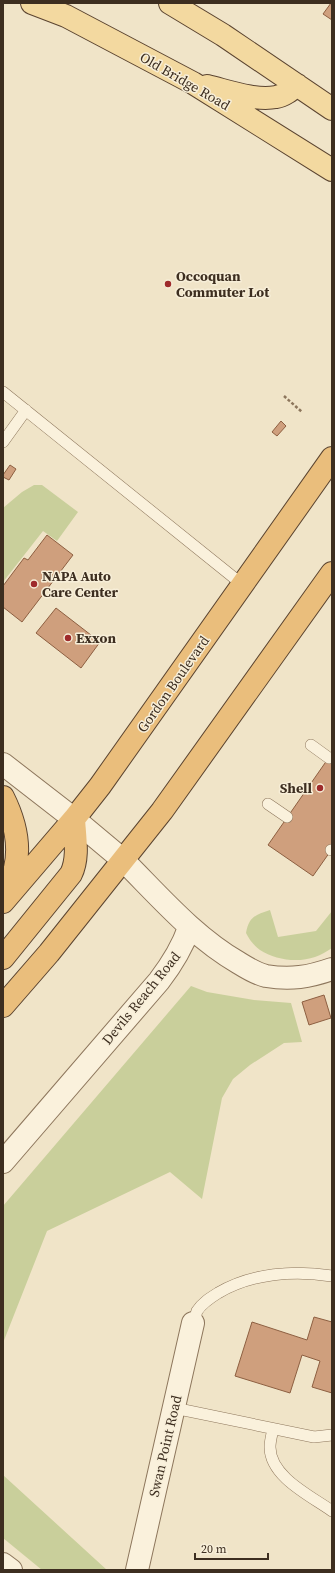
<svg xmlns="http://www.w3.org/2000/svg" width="335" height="1573" font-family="'Source Serif 4',serif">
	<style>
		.green { fill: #c9cf9b }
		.building { fill: #cf9f7d; stroke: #8d5f41 }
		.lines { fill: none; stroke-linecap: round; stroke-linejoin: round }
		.service-casing { stroke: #8d765c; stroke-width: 12 }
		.minor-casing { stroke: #8d765c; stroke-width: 24 }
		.tertiary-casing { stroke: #8d765c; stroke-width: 24 }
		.primary-casing { stroke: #5b4430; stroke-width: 24 }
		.trunk-casing { stroke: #5b4430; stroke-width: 24 }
		.path { stroke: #8d765c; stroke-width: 2.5; stroke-dasharray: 3 2; stroke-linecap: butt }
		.service { stroke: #faf1dc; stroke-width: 11 }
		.minor { stroke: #faf1dc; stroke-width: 22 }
		.tertiary { stroke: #faf1dc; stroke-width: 22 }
		.primary { stroke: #f3d9a0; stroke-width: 22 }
		.trunk { stroke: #eabe7c; stroke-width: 22 }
		.poi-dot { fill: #9e2a2b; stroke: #f7eed8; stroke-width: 1.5 }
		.labels { text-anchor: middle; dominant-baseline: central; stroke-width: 3; stroke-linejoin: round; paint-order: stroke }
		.street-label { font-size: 14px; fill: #3d2e20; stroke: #f7eed8 }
		.poi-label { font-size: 14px; font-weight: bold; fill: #3d2e20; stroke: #f7eed8; text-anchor: start }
	</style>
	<rect width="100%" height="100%" fill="#f0e4c8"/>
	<path class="green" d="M34,485H42L78,512L57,541L43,531L3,582V508L22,492Z
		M270,910L278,937L316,931L332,911V948C327,951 321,955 315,957C298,963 275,960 260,950C254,946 249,939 246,933C249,917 255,915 270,910Z
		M191,986L207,992L254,1000L291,1003L302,1042L284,1043L250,1065L233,1079L222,1098L202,1199L170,1172L47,1231L3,1343V1206Z
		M3,1475L107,1570H42L3,1538Z"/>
	<path class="building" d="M331,3H332V20L323,14Z
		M281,421L286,426L277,436L272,432Z
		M10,465L16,469L9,480L3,477V475Z
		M47,535L73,555L22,622L3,607V586L24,558L28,560Z
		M56,608L100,642L81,668L36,633Z
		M332,753V849L313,876L268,845Z
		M324,995L331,1018L309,1025L302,1002Z
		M314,1317L332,1322V1393L312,1387L320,1361L302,1355L290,1393L235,1376L252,1322L307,1340Z"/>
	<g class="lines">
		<defs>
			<path id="service" d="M3,392L243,585
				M3,442L26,410
				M311,745L329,758
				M268,804L287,817
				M331,850H332
				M193,1323C195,1319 196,1314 197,1311C202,1303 210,1298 218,1293C252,1273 294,1270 332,1276
				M174,1408L314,1437L332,1435
				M273,1429C272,1434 270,1441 270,1447C270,1477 311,1496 332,1511"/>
			<path id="minor" d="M123,860C160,897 194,937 239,963C247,968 257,974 266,976C291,980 309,977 332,969
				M3,1162L159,981C172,964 182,948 189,928
				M3,1564L11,1570
				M137,1570L193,1323"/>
			<path id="tertiary" d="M3,764L74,819L123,860"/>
			<path id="primary" d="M32,3L66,16L193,83L332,170
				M170,3L223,35L332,109
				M207,86C228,91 255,101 276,97C284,96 291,90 297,85"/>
			<path id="trunk" d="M3,797C14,819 21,843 15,868C13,876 9,884 6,891
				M3,902L74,819L100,786L332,458
				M3,958L71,874C79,858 75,837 74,819
				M3,1006L49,953L162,811L332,573"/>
		</defs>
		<use href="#service" class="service-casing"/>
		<use href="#minor" class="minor-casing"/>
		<use href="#tertiary" class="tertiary-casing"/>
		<use href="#primary" class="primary-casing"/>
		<use href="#trunk" class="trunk-casing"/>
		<path class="path" d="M284,396L302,412"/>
		<use href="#service" class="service"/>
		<use href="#minor" class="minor"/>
		<use href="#tertiary" class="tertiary"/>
		<use href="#primary" class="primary"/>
		<use href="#trunk" class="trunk"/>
	</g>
	<g class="poi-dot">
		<circle cx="168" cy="284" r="4"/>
		<circle cx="34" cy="584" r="4"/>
		<circle cx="68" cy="638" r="4"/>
		<circle cx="320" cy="788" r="4"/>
	</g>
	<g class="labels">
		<g class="street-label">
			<text transform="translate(185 81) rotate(30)">Old Bridge Road</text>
			<text transform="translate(173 684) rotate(-55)">Gordon Boulevard</text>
			<text transform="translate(141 998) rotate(-51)">Devils Reach Road</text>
			<text transform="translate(165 1446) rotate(-77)">Swan Point Road</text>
		</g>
		<g class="poi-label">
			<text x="176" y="276">Occoquan<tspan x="176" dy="16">Commuter Lot</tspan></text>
			<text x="42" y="576">NAPA Auto<tspan x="42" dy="16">Care Center</tspan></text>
			<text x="76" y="638">Exxon</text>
			<text x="312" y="788" text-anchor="end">Shell</text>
		</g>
	</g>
	<rect width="335" height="1573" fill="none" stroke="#3d2e20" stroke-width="8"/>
	<path d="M195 1553v6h73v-6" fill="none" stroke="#3d2e20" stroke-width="2"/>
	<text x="201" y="1553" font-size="12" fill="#3d2e20" stroke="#f7eed8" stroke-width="3" paint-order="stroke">20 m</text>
</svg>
